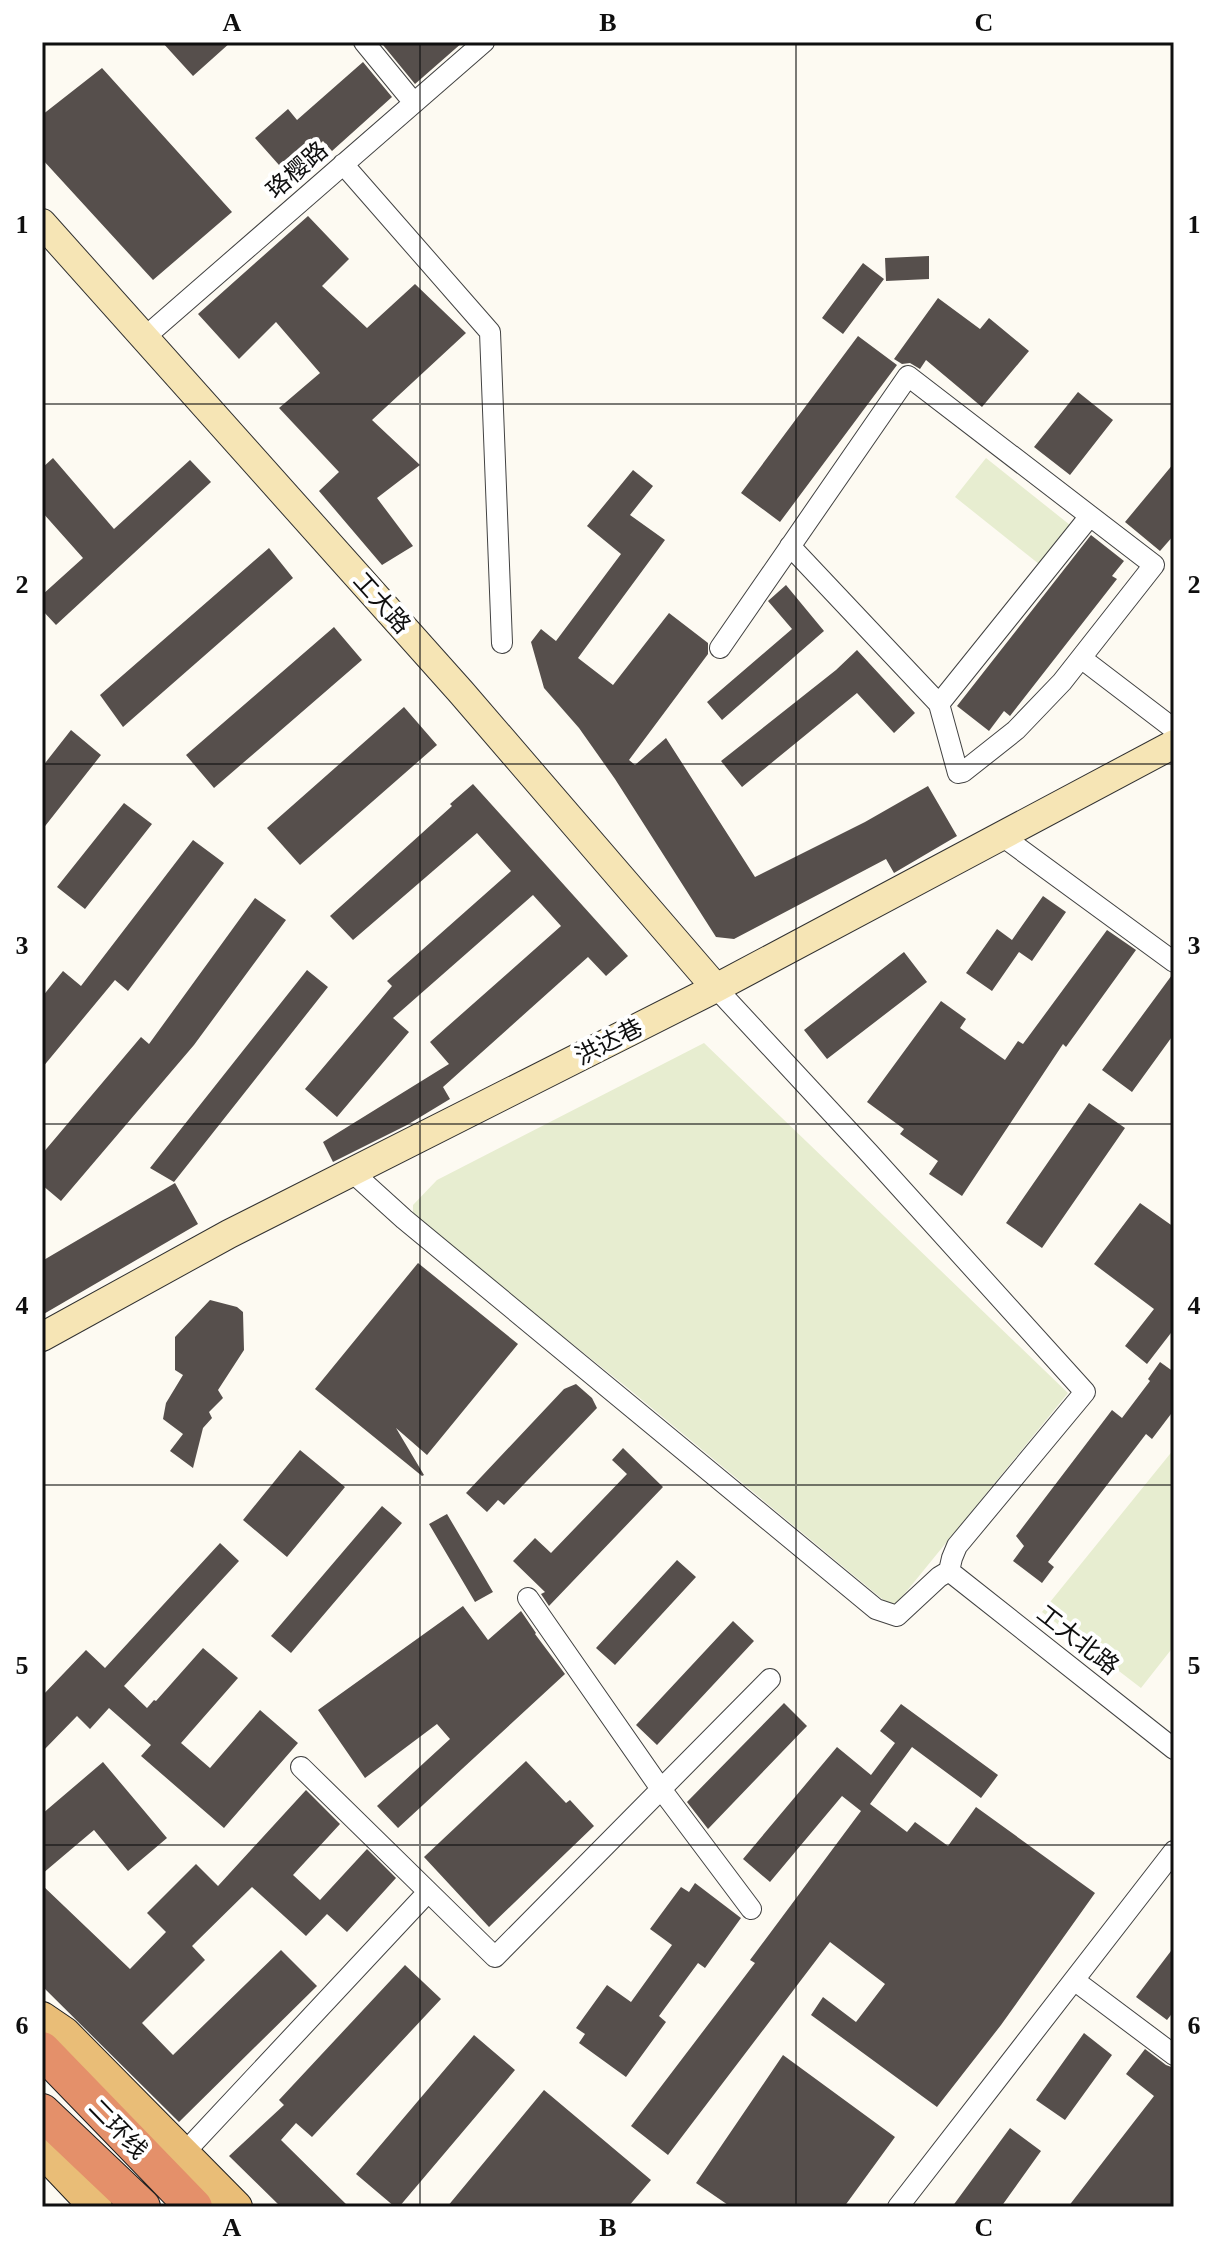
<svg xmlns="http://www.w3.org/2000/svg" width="1216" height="2249" font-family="'Times New Roman','Noto Sans SC',serif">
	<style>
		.pitch { fill: #e7edd0 }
		.building { fill: #564f4c }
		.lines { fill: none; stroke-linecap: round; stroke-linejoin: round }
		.street-casing { stroke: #424242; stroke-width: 22 }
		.secondary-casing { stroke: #313131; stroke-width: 30 }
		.primary-casing { stroke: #202020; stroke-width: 34 }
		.highway-casing { stroke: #202020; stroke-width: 38 }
		.street { stroke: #fff; stroke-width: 20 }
		.secondary { stroke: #f6e5b5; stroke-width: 28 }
		.primary { stroke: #e9bd77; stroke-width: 32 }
		.highway { stroke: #e4906a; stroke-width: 36 }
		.grid { fill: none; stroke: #0f0f0f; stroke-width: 2; stroke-opacity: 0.55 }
		.labels { text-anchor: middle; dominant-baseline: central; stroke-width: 8; stroke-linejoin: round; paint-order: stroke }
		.street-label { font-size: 24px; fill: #0f0f0f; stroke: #fff }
		.neatline { fill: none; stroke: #0f0f0f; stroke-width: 3 }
		.grid-label { font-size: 26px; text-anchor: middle; font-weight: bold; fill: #0f0f0f }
	</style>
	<rect width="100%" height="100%" fill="#fdfaf2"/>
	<path class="pitch" d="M986,458L1070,525L1039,564L955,497Z
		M704,1043L1068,1393L893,1608L624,1385L413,1217V1205L437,1180Z
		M1174,1449V1646L1141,1688L1042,1612Z"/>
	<path class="building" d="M162,42H231L193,76Z
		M386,42H463L415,84L383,45Z
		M363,62L392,97L332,151L323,141L287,174L255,138L288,109L297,120Z
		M102,68L232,212L153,280L42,159V115Z
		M308,216L349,259L322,286L367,328L415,284L466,333L372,420L420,465L377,498L413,546L382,565L319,491L339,472L279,408L320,373L276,322L239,359L198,314Z
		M929,256V279L886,281L885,258Z
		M863,263L884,279L843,334L822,318Z
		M938,298L980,329L989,318L1029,351L982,407L926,360L920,369L910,363L902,364L894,359Z
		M858,336L897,365L780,522L741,493Z
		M1078,392L1113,420L1070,475L1034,447Z
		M53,458L114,529L190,460L211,482L56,625L42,610V595L83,558L42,512V468Z
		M1174,463V535L1160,551L1125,522Z
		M633,470L653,486L630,515L665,540L578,658L613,685L669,613L708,643V654L629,760L635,765L666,738L755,877L865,822L928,786L957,836L894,873L886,859L734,939L716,937L615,779L579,728L544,688L531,642L541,629L556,641L621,554L587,526Z
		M1091,535L1124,561L1112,576L1117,579L1010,716L1004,711L989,731L957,706Z
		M269,548L293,578L123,727L100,695Z
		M786,585L824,631L722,720L707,702L792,629L768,601Z
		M334,627L362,660L214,788L186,755Z
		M857,650L915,713L894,733L857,693L742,787L721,761L836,670Z
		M404,707L437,745L300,865L267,828Z
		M71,730L101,755L42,830V767Z
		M473,784L628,956L606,976L588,957L443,1087L450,1099L407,1125L333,1162L323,1142L449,1064L430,1042L561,926L533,895L393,1018L409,1032L337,1117L305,1089L392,986L387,981L511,871L477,833L353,940L330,916L452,806L450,804Z
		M124,803L152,824L85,909L57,887Z
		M193,840L224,863L128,991L115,980L42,1068V997L63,971L81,986Z
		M1043,896L1066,912L1032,961L1019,952L992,991L966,973L997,929L1012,940Z
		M255,898L286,920L194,1045L61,1201L42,1185V1154L141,1037L149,1044Z
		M1107,930L1136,950L1066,1047L1063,1044L962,1196L929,1174L938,1161L900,1134L904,1129L867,1102L941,1001L966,1019L960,1028L1005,1060L1018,1041L1023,1044Z
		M904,952L927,982L827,1059L804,1030Z
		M307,970L328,987L174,1182L150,1168Z
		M1172,975H1174V1034L1132,1092L1102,1070Z
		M1089,1103L1125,1128L1042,1248L1006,1223Z
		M175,1183L198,1224L42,1315V1261Z
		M1140,1203L1174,1227V1329L1147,1364L1125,1346L1154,1309L1094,1264Z
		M418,1263L518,1344L427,1455L396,1428L424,1475L422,1476L315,1389Z
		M210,1300L237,1307L243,1312L244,1350L218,1390L223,1398L209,1412L212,1418L203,1428L193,1468L170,1451L183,1434L163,1419L166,1403L183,1375L175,1370V1337Z
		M1160,1362L1174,1372V1410L1152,1439L1146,1434L1048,1562L1054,1567L1042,1583L1013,1561L1024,1546L1016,1536L1112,1410L1122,1418L1150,1381L1148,1379Z
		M576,1384L592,1398L597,1408L504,1505L498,1500L487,1512L466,1493L564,1389Z
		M623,1448L663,1487L549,1606L541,1594L545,1592L513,1561L535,1538L551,1553L627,1474L612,1460Z
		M300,1450L345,1487L287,1557L243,1520Z
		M382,1506L402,1523L291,1653L271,1636Z
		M447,1514L493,1592L475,1602L429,1524Z
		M220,1543L239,1561L124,1686L147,1708L154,1700L156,1701L203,1648L238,1678L181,1743L210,1768L260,1710L298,1743L224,1828L141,1756L151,1745L109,1708L90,1729L77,1716L42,1752V1696L86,1650L105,1668Z
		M677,1560L696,1577L615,1665L596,1648Z
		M463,1606L488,1640L521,1611L536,1633L535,1634L565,1674L398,1828L377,1806L450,1739L437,1724L365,1778L318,1710Z
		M733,1621L754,1641L657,1745L636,1725Z
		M784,1703L807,1726L708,1829L687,1802Z
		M901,1704L998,1775L981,1798L912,1747L870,1804L907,1832L915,1822L948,1846L976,1807L1095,1893L1001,2025L937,2107L811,2015L823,1997L856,2022L885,1984L830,1942L668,2155L631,2126L755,1963L750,1960L861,1811L842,1796L770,1882L743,1859L837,1747L871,1775L895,1743L880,1731Z
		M526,1761L566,1803L570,1800L594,1826L489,1927L424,1857Z
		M103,1762L167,1838L128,1871L94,1830L42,1874V1814Z
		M306,1790L340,1824L293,1875L320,1900L367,1849L396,1878L347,1932L327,1914L306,1936L252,1887L192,1946L205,1960L142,2023L173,2055L281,1950L317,1986L179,2122L42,1986V1885L130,1969L166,1932L147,1913L196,1864L218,1886Z
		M695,1883L741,1918L705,1968L698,1963L659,2016L666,2022L626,2077L579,2043L585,2034L576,2028L607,1985L631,2002L672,1945L650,1929L681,1887L689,1892Z
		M1174,1947V2011L1167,2020L1136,1997Z
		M405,1965L441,1999L312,2137L296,2123L281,2140L349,2207H281L229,2156L284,2105L279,2100Z
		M1084,2033L1112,2055L1065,2120L1036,2100Z
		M474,2035L515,2070L399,2207H395L356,2174Z
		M1145,2049L1166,2065L1174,2068V2207H1068L1154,2096L1126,2074Z
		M783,2055L895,2137L844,2207H731L696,2183Z
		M544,2090L651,2180L628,2207H447Z
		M1010,2128L1041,2151L1001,2207H952Z"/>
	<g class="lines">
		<defs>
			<path id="street" d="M364,42L414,103
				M343,164L490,332L502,643
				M145,337L484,42
				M720,648L908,376L1154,565L1062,682L1016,730L963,772L958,773L939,704L790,546
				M1081,658L1174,729
				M939,704L1090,516
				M1002,836L1174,962
				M716,988L869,1153L1085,1392L957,1546L952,1558L949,1571
				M351,1171L404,1219L876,1609L897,1616L939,1577L949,1571
				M949,1571L1174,1749
				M528,1598L661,1789L751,1909
				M301,1767L495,1957L770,1679
				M1074,1980L1174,2055
				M184,2153L428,1892
				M898,2207L1174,1851"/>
			<path id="secondary" d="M42,223L461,692L716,988
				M42,1337L229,1234L716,988L1174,744"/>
			<path id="primary" d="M42,2018L64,2033L236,2207
				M42,2150L96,2207"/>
			<path id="highway" d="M42,2050L194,2207
				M42,2112L142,2207"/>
		</defs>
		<use href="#street" class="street-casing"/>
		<use href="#secondary" class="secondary-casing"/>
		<use href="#primary" class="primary-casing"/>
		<use href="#highway" class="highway-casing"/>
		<use href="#street" class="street"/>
		<use href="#secondary" class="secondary"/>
		<use href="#primary" class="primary"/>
		<use href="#highway" class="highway"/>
	</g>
	<path class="grid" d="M420,42V2207M796,42V2207M42,404H1174M42,764H1174M42,1124H1174M42,1485H1174M42,1845H1174"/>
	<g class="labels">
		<g class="street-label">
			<text transform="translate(297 170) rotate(-41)">珞樱路</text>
			<text transform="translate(382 603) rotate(48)">工大路</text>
			<text transform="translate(609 1042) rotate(-27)">洪达巷</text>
			<text transform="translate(1078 1640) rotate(38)">工大北路</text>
			<text transform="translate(118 2129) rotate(46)">二环线</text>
		</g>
	</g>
	<rect width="1216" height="2249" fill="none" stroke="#ffffff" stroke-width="88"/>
	<rect x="44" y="44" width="1128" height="2161" class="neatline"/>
	<g class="grid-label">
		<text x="232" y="31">A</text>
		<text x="608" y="31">B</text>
		<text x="984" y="31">C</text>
		<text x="22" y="233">1</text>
		<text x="1194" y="233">1</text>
		<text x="22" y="593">2</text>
		<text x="1194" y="593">2</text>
		<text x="22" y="954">3</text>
		<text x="1194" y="954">3</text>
		<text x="22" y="1314">4</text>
		<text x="1194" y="1314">4</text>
		<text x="22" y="1674">5</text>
		<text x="1194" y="1674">5</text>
		<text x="22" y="2034">6</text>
		<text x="1194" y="2034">6</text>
		<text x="232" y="2236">A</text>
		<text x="608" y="2236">B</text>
		<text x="984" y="2236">C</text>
	</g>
</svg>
